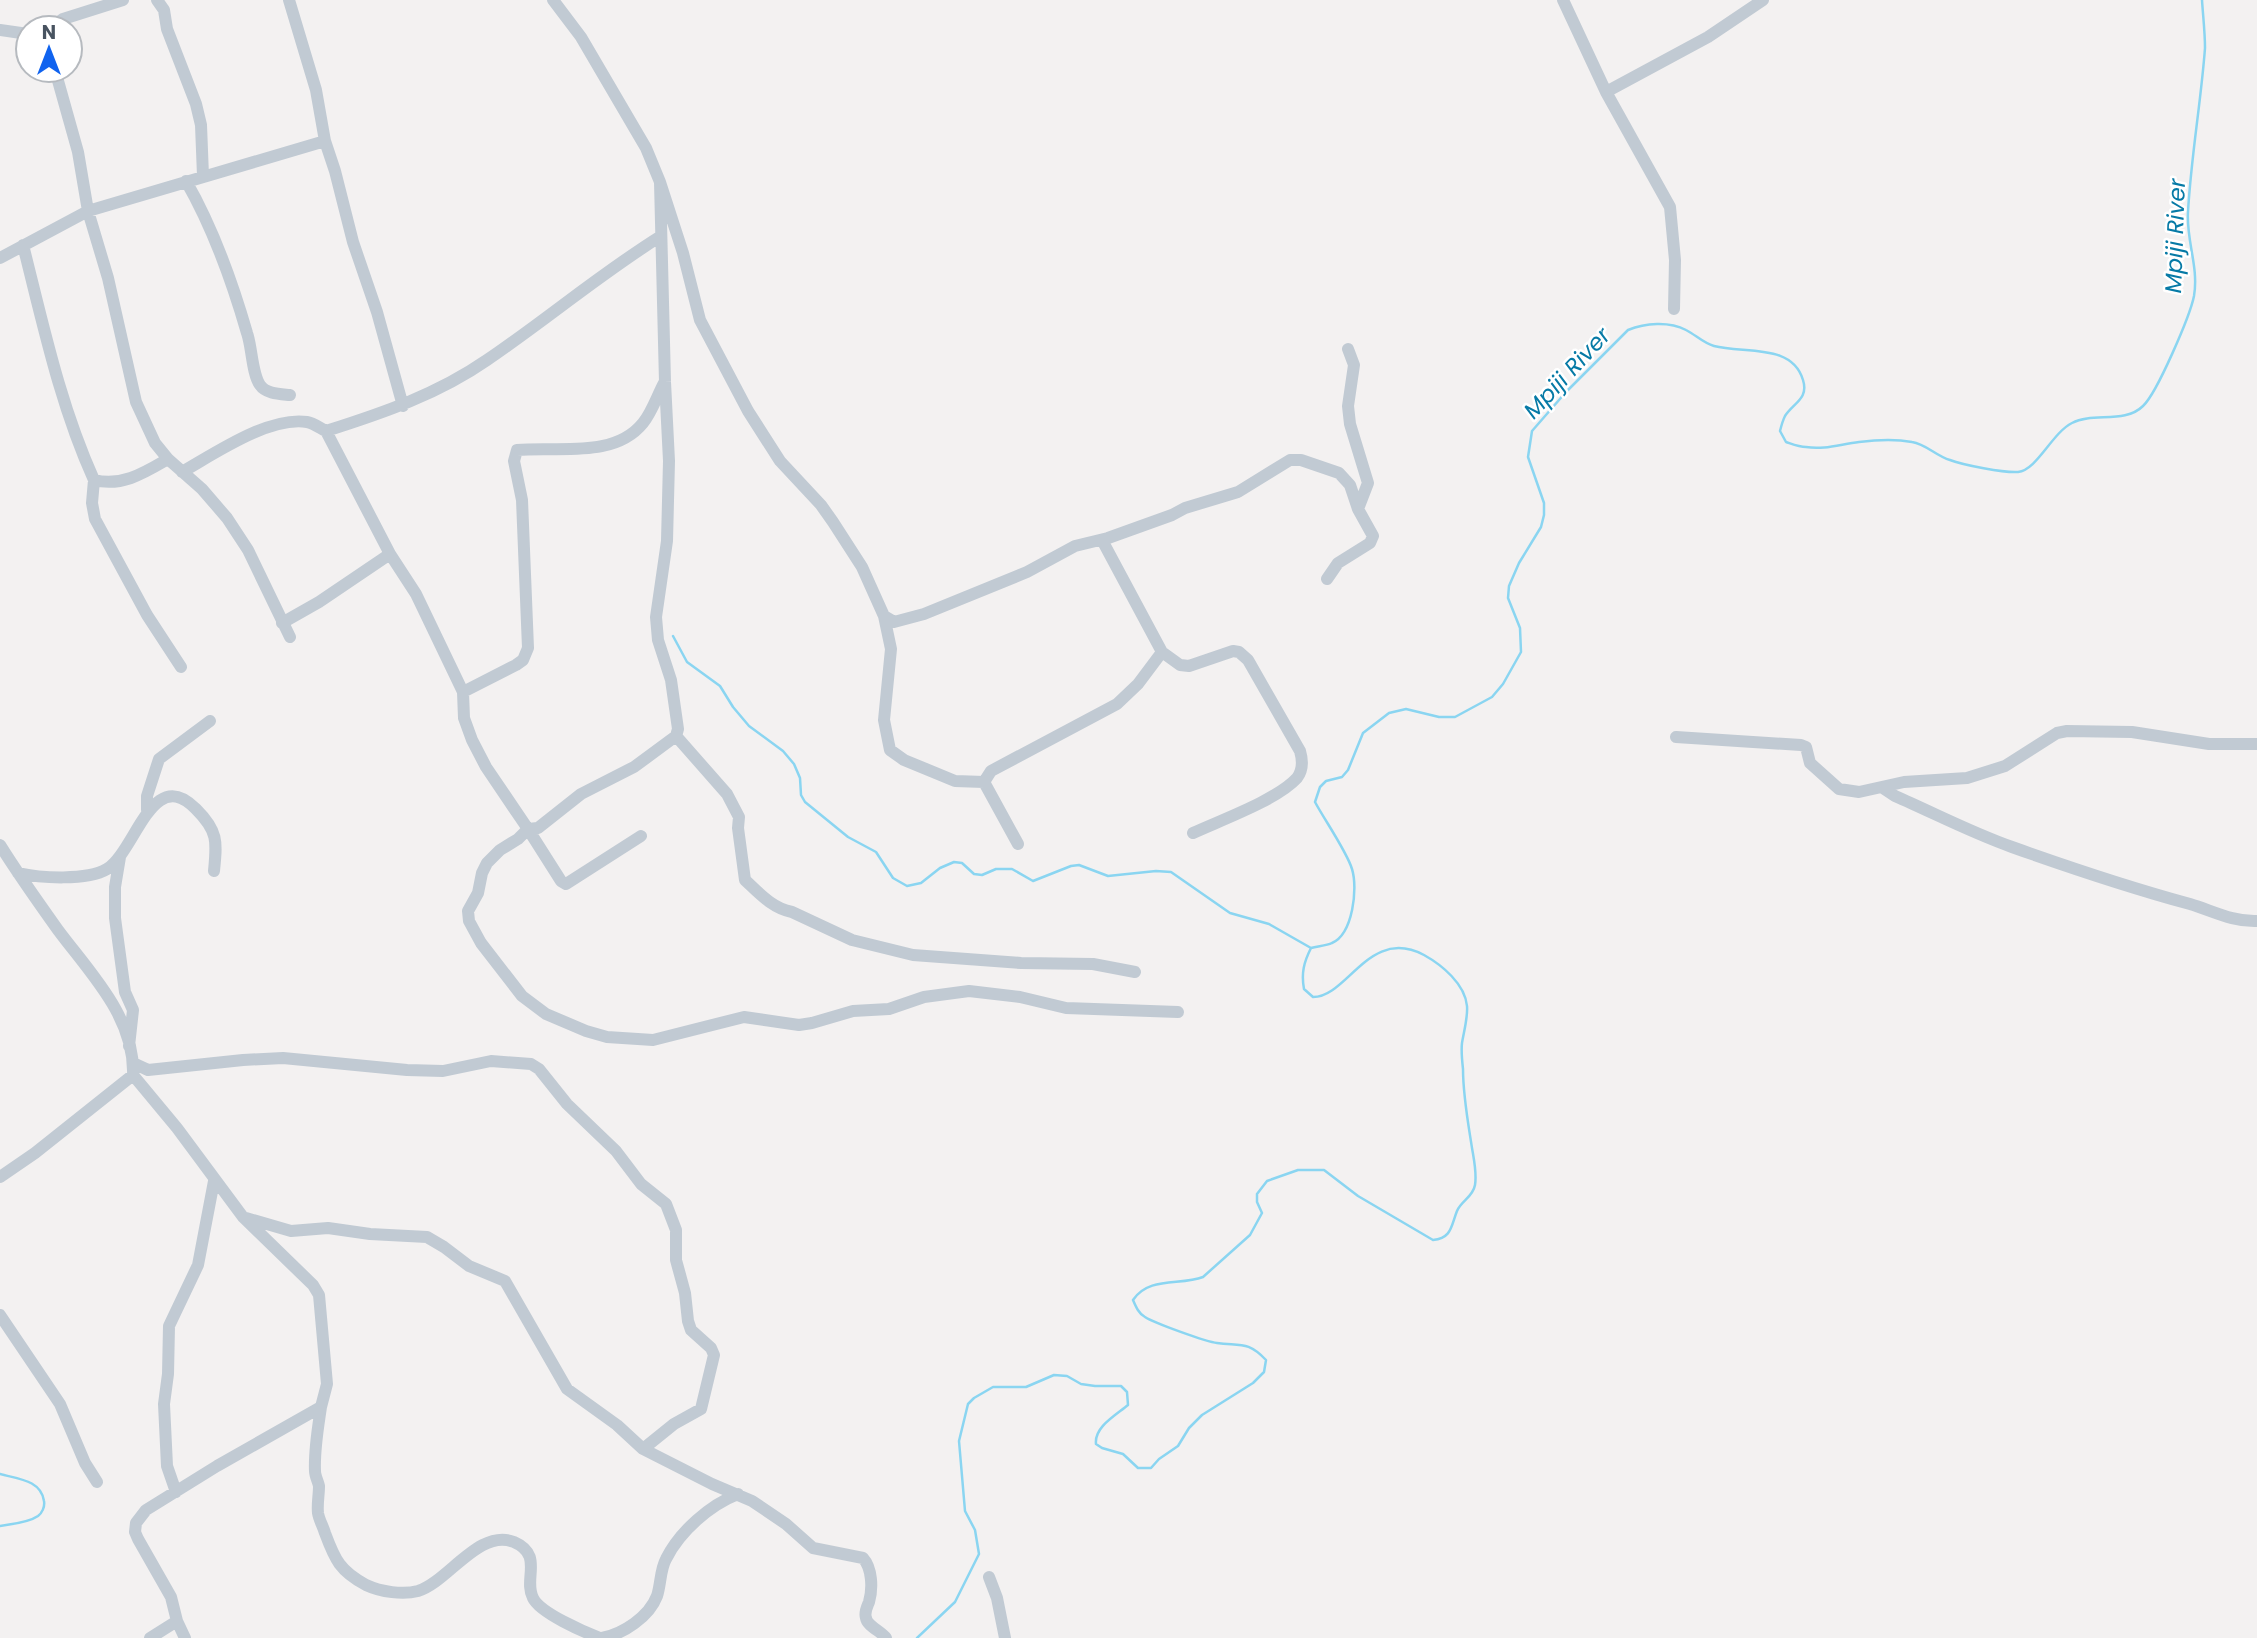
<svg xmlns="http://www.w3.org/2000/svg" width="2257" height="1638" font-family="Poppins,sans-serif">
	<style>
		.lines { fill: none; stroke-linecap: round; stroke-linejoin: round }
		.stream { stroke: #8ad5f1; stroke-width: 2.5 }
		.minor { stroke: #c1cad3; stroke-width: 12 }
		.labels { text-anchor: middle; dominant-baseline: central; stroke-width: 5; stroke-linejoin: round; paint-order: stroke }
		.water-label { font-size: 23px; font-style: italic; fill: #067aa6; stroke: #fff }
	</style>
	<rect width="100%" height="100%" fill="#f3f1f1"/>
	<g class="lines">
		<path class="stream" d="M673,636L687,662L720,686L733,707L749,726L783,751L794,764L800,778L801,795L805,802L848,837L876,852L893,878L907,886L921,883L940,868L954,862L962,863L974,874L982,875L996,869H1012L1033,881L1071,866L1079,865L1108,876L1156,871L1171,872L1230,913L1269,924L1311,948
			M1311,948C1317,946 1326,946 1332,943C1353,934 1358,888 1352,869C1347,852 1324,819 1315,802L1320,787L1326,781L1342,777L1348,770L1363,733L1389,713L1406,709L1439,717H1455L1492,697L1503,684L1521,652L1520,628L1508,598L1509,586L1519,563L1541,527L1544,515V503L1528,457L1532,431L1566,392L1628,330C1645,323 1669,321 1686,330C1696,335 1703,343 1714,346C1744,354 1792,343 1803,380C1809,399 1793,403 1785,416C1783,420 1781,427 1780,431L1786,442C1792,444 1799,447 1806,447C1824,450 1841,444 1859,442C1875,440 1896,439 1912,442C1926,444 1936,456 1950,460C1963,465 2004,473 2018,472C2037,470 2052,433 2072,423C2093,412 2125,424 2143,406C2157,393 2190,316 2194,296C2199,267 2186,240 2188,212C2191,157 2201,102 2205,48C2205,32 2203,16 2202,0
			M0,1474C18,1479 41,1480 44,1501C45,1507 42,1513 38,1516C28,1523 11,1524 0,1526
			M917,1638L955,1602L979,1554L975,1530L965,1511L959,1441L968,1404L974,1398L993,1387H1026L1054,1375L1067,1376L1081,1384L1095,1386H1121L1127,1392L1128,1405C1116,1415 1094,1427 1096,1444L1102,1448L1123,1454L1138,1468H1151L1159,1459L1178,1446L1189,1428L1202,1415L1253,1383L1264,1372L1266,1360C1248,1341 1241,1346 1217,1343C1207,1342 1154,1323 1145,1317C1139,1314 1136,1307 1133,1300C1149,1276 1180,1286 1203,1277L1250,1235L1262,1213L1257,1202V1194L1267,1181L1298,1170H1324L1358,1196L1433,1240C1452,1238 1451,1226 1457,1211C1461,1201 1473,1197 1475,1185C1477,1173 1474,1160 1472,1148C1468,1122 1463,1096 1463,1069C1462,1060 1461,1051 1462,1043C1464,1031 1468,1017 1467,1006C1465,984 1442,965 1424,955C1369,926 1348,997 1313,997L1304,989C1301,973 1304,962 1311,948"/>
		<path class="minor" d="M157,0L164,10L167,29L196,104L201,125L203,176
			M289,0L316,90L325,141L335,171L353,242L377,312L403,406
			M553,0L581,37L646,148L660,182L683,253L700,320L748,411L780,461L821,505L833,522L862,567L884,616L891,649L884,720L890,750L904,760L955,781L984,782L1018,844
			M1563,0L1606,92L1670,207L1675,260L1674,309
			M50,28L63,19L123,0
			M0,30L28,34
			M55,70L78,152L88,211L108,278L136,402L155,443L168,459L202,489L227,518L248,550L290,637
			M1606,92L1708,37L1763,0
			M186,181C213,228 232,281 247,333C252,347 252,374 260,385C266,394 280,394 290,395
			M23,245C43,324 60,405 94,480C122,487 144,473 168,459
			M0,258L88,211L325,141
			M326,431C383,413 438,394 487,360C546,320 600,274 661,236
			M182,472C214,454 269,416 307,422C313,423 320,428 326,431L390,554L416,594L463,692L464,718L472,740L486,767L528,829L538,828L581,794L634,767L676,736L678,729L671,680L658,640L656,617L667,541L669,461L665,382L660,182
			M94,480L92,503L95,519L147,615L181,667
			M1102,540L1162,652L1180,665L1189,666L1233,651L1239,652L1248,660L1300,751C1303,761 1303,770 1297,778C1277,800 1221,820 1193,833
			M1327,579L1338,563L1370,543L1373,536L1358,509L1368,483L1350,424L1348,406L1354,365L1348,349
			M884,616L894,622L924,614L1027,572L1075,546L1108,538L1172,515L1185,508L1238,492L1290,460H1301L1339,473L1350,485L1358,509
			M282,623L319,602L390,554
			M463,692L516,665L523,660L528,648L522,500L514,461L517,450C558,446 614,459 643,423C652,412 657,396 664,383
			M676,736L727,794L739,817L738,828L745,880C759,893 772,908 792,912L852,940L913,955L1021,963L1093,964L1135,972
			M1676,737L1801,745L1806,747L1810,763L1839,789L1859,792L1904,782L1967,778L2005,766L2057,733L2067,731L2132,732L2209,744H2257
			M984,782L991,771L1117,704L1138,684L1162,652
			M1883,788L1895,796C1934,813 1972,833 2012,847C2071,868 2131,888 2190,904C2213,911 2233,922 2257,921
			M147,810V796L159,759L210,721
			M641,836L566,884L561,881L528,829L518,839L500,850L487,863L482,873L478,893L468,911L469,921L481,943L522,996L546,1014L586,1031L607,1037L653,1040L744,1017L799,1025L812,1023L853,1011L889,1009L924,997L969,991L1020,997L1066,1008L1178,1012
			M0,845C18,874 38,902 58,930C90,973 135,1017 133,1075L177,1128L243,1217L313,1285L319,1295L327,1384L321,1407L217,1466L146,1510L136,1523L135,1532L138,1539L171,1597L177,1621L185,1638
			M120,857L115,887V918L125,992L133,1010L129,1046
			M18,873C40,878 87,881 107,869C136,851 152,764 196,809C218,831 217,841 214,871
			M133,1063L148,1070L243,1060L283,1058L407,1070L443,1071L491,1061L531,1064L539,1069L567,1104L616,1151L641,1184L666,1204L676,1230V1260L685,1293L688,1321L691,1330L711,1348L714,1355L701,1409L674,1424L643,1449
			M0,1177L35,1153L133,1075
			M246,1218L291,1231L328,1228L370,1234L427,1237L444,1247L469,1266L505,1281L567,1389L617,1425L643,1449L712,1484L752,1501L786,1524L813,1548L863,1558C872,1568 873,1588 869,1602C867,1607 864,1612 866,1618C867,1626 881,1631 886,1638
			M0,1315L60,1404L85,1463L97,1482
			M321,1407C318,1428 314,1450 315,1471C315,1476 318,1481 319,1486C319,1495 317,1504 318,1513C319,1520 323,1526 325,1533C335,1560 340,1571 366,1585C381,1592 403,1595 418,1591C448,1582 479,1528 514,1542C544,1555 523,1579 533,1598C540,1613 584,1632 600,1638
			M176,1492L167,1466L164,1404L168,1374L169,1326L198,1265L214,1181
			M989,1577L997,1598L1005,1638
			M150,1638L177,1621
			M602,1638C623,1634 649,1617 657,1596C661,1584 660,1570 666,1559C680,1531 710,1505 738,1494"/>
	</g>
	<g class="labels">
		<g class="water-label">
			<text transform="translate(2175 236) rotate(-88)">Mpiji River</text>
			<text transform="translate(1567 373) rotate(-47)">Mpiji River</text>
		</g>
	</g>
	<g transform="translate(49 49)"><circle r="33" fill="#ffffff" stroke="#b6babf" stroke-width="2"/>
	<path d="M0-5L12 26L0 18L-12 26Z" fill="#1063ef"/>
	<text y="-10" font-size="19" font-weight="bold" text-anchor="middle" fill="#485360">N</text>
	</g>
</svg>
